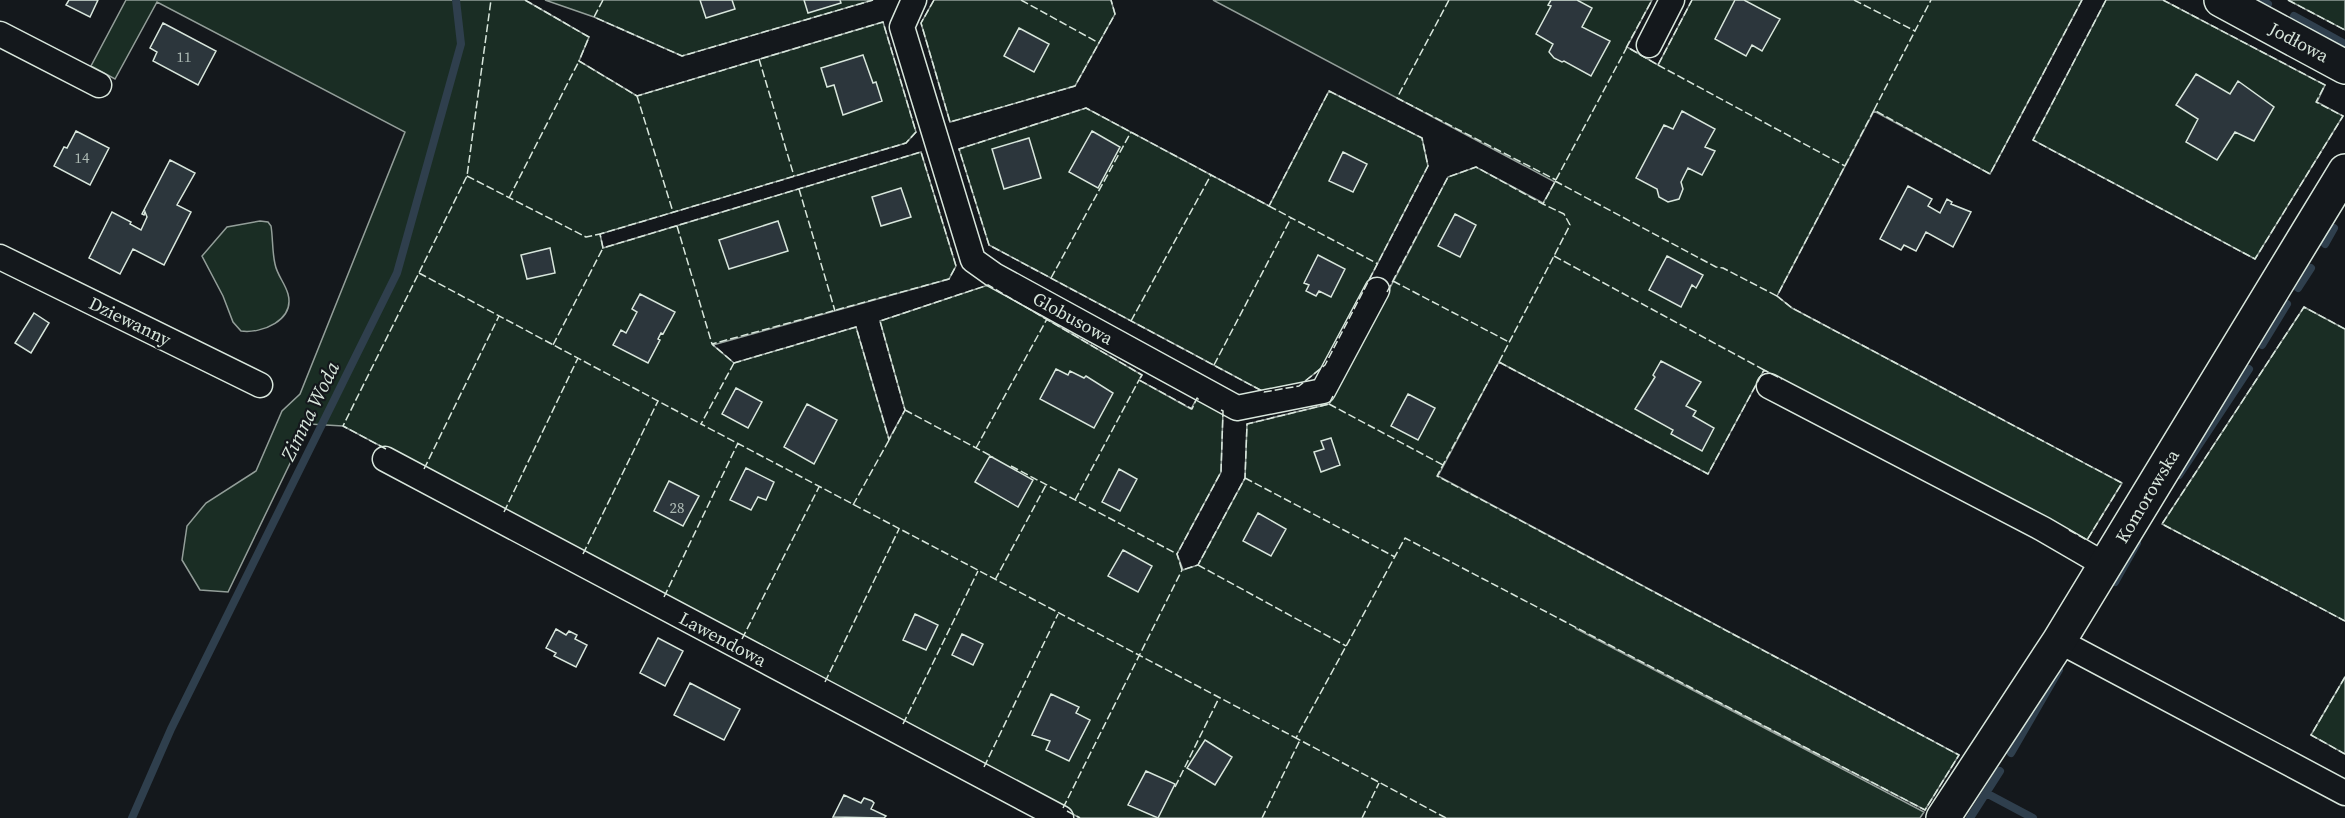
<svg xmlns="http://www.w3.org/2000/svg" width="2345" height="818" font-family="'Source Serif 4',serif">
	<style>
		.green { fill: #1a2d24; stroke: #939e99; stroke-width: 1.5 }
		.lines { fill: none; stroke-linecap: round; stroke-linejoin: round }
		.stream { stroke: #2f3f4d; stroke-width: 8 }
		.building { fill: #2c363c; stroke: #d8e6dc; stroke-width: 1.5 }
		.street-casing { stroke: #d8e6dc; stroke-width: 27 }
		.secondary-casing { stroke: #d8e6dc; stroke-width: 36 }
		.street { stroke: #14181c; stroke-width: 24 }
		.secondary { stroke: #14181c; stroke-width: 33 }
		.fence { stroke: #d8e6dc; stroke-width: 1.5; stroke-dasharray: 8 3; stroke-linecap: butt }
		.labels { text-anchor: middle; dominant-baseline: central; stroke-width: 4.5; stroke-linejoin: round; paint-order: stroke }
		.number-label { font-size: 15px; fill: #adbab4 }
		.street-label { font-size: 18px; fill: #d8e6dc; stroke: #14181c }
		.water-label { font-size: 20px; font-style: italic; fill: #d8e6dc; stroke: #14181c }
	</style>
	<rect width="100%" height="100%" fill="#14181c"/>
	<path class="green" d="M126,0H525L589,37L579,61L637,96L883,22L916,132L906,143L600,234L603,248L921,152L956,266L949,279L713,345L734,363L856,327L889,439L905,410L880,321L988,285L1142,375L1139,380L1191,409L1197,398L1223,411L1221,472L1177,554L1183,570L1198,565L1245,478L1247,424L1329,404L1448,177L1476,167L1543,203L1555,182L1213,0H1652L1627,47L1658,65L1692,0H2082L1990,174L1874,111L1777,296L1792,308L2122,483L2087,540L1764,370L1708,474L1499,362L1438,476L1959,755L1925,810L1575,628L1924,812L1920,818H1080L343,426L309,424L228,592L200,590L182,560L187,526L206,503L256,471L282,411L300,394L405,132L157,2L115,79L91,66Z
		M545,0H873L682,56L594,17Z
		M934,0H1111L1115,14L1075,86L950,122L921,23Z
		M2106,0H2163L2325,85L2317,102L2343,116L2255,259L2033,140Z
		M2288,0H2345V30Z
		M1329,91L1422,138L1428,166L1325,365L1299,386L1264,392L989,245L959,149L1086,108L1269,206Z
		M260,221L268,222L271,226C273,238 272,251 275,264C277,275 285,283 288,294C295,320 262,334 241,331L233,322L223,296L202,256L227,227Z
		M2304,307L2345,329V621L2162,524Z
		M2345,677V754L2311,735Z"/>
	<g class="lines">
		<path class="stream" d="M2261,0L2268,4
			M2294,16L2345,44
			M2325,244L2334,228
			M2298,288L2311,268
			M2262,345L2287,304
			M2179,475L2249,369
			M2115,582L2137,543
			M2011,753L2059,670
			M1986,793L2033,818
			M132,818L171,729L397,273L461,44L456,0
			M1970,818L2000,771"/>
	</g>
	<path class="building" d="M69,0H98L90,17L66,5Z
		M700,0H732L735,9L706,18Z
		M804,0H840L841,3L808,13Z
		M1551,0H1577L1592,8L1582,27L1610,41L1591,76L1564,61L1562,62L1554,58L1549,52L1553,44L1536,34L1551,6L1548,5Z
		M1735,0H1744L1780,19L1762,51L1752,45L1746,56L1715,39Z
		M163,23L216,51L198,85L153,61L157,52L150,48Z
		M1019,28L1049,44L1034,72L1004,56Z
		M863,55L873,83L876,82L882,101L843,115L834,85L827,87L821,68Z
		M2196,74L2230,94L2238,81L2274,107L2254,141L2235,132L2217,160L2186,142L2198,119L2176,105Z
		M1682,111L1715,129L1705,147L1715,151L1702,175L1688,168L1681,182L1683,189L1679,199L1668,202L1659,197L1657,189L1636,178L1664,125L1673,129Z
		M76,131L109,148L90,185L54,166L64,147L67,148Z
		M1092,131L1120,147L1098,188L1069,172Z
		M1029,138L1041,178L1004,189L992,149Z
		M1343,152L1367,164L1353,192L1329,181Z
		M170,160L195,173L177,205L191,212L164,265L133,249L120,274L89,258L112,212L131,222L130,224L141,230L147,217L145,212L144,215L142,214Z
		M1908,186L1932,199L1928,206L1940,213L1947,199L1952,202L1951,204L1971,212L1953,247L1926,232L1916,251L1904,245L1901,250L1880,239Z
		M901,188L911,217L881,226L872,197Z
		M1455,214L1476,225L1460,257L1438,246Z
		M778,221L788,251L729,269L719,240Z
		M550,248L555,273L527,279L521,255Z
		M1318,255L1345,269L1331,297L1319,291L1316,296L1306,291L1309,285L1304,283Z
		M1667,256L1703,275L1696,288L1692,285L1681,307L1649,290Z
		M640,294L675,312L663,334L661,333L658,339L660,340L648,363L613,345L621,330L626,333L637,312L632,309Z
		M34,313L49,323L31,353L15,343Z
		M1661,361L1701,382L1686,406L1696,411L1693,416L1714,428L1702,451L1671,434L1673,430L1635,409L1655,377L1653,375Z
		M1056,369L1068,375L1070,371L1084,378L1086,376L1113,393L1094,428L1040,399Z
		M736,388L762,402L748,428L722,414Z
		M1408,394L1435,408L1418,440L1391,426Z
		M807,404L837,420L814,464L784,447Z
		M1331,438L1340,465L1321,472L1314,452L1324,449L1321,441Z
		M990,456L1033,480L1018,507L975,482Z
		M746,468L774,482L766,500L758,497L751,510L730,500Z
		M1119,469L1137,479L1120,511L1102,502Z
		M669,481L699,496L683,526L654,511Z
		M1258,513L1286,529L1271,556L1243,541Z
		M1123,550L1152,566L1138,592L1108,576Z
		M915,614L938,625L926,650L903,640Z
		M556,629L566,635L569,631L577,635L575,639L587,645L576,667L554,656L556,653L546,648Z
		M962,634L983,644L973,665L952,655Z
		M658,638L683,651L665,686L640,673Z
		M690,683L740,709L724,740L674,715Z
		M1051,694L1079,707L1076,713L1090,720L1069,761L1046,750L1050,741L1032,735Z
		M1205,740L1232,757L1215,785L1187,768Z
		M1146,771L1175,784L1158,818L1128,805Z
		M844,795L861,803L864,798L872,801L874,803L871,809L886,816L884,818L833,817Z"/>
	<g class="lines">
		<defs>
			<path id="street" d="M914,0L902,27L973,260L994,275L1237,408L1323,391L1377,290
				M0,34L99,85
				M1649,45L1672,0
				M0,257L260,385
				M1769,386L2043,529L2105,565
				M385,459L1061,818
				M2059,641L2345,793"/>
			<path id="secondary" d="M2221,0L2345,67
				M1943,818L2059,641L2345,171"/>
		</defs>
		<use href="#street" class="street-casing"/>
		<use href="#secondary" class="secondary-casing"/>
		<use href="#street" class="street"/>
		<use href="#secondary" class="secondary"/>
		<path class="fence" d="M525,0L589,37L579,61L637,96L883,22L916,132L906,143L600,234L603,248L921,152L956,266L949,279L712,344L734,363L856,327L889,440L905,410L880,321L988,285L1142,375L1139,380L1192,409L1197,398L1199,400
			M603,0L594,17L682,56L873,0
			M934,0L921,23L950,122L1075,86L1115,14L1111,0
			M1021,0L1099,43
			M1449,0L1397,98L1556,180
			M1854,0L1915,31
			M2106,0L2033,140L2255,259L2343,116L2316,102L2325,85L2163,0
			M2288,0L2345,30
			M1626,48L1652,0
			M759,59L794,176
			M1658,65L1845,166
			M1329,91L1422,138L1428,166L1325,365L1299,386L1264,392L989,245L959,149L1086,108L1269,206Z
			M637,96L673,212
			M1874,110L1931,0
			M467,176L586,237L600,234
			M1555,181L1716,267L1723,268L1777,296
			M799,189L835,311
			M509,198L579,61
			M1269,206L1378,264
			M677,226L712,344
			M1554,256L1764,370
			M419,273L701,424
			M1051,278L1131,132
			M1393,281L1509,342
			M1387,292L1448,177L1476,167L1543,204L1627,47L1658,65L1692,0
			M1131,321L1211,175
			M2345,329L2304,307L2162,524L2345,621
			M553,345L603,248
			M1499,362L1570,225L1564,214L1543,204
			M734,363L701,424L1296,738
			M1214,365L1291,218
			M1329,404L1443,465
			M905,410L993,457
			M1221,410L1223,411L1221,472L1177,554L1182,570L1198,565L1245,478L1247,424L1329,404L1333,396
			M976,448L1047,319
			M386,449L343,426L467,176L491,0
			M1011,466L1177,554
			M424,469L499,316
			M1245,478L1395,557
			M1075,500L1139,380
			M853,505L889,440
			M504,512L578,358
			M2069,530L2087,540L2122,483L1792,308L1777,296L1874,110L1990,174L2082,0
			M583,554L658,401
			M1198,565L1346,646
			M995,580L1046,485
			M664,597L738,443
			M742,639L819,487
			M2345,677L2311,735L2345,754
			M825,682L899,529
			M903,724L978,571
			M984,767L1058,614
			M1175,787L1219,698
			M1063,808L1182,570
			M1067,811L1080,818
			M1262,818L1300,740
			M1362,818L1379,783
			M1446,818L1296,738L1405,538L1925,810L1959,755L1437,476L1499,362L1708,474L1764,370L1782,379"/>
	</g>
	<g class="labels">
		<g class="number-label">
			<text x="184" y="56">11</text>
			<text x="82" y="157">14</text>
			<text x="677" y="507">28</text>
		</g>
		<g class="street-label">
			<text transform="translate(2299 42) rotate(28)">Jodłowa</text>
			<text transform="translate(1073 318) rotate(29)">Globusowa</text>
			<text transform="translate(130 321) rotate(26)">Dziewanny</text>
			<text transform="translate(2147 496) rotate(-59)">Komorowska</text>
			<text transform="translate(723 639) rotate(28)">Lawendowa</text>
		</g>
		<g class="water-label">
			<text transform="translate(310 411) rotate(-64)">Zimna Woda</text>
		</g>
	</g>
</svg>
